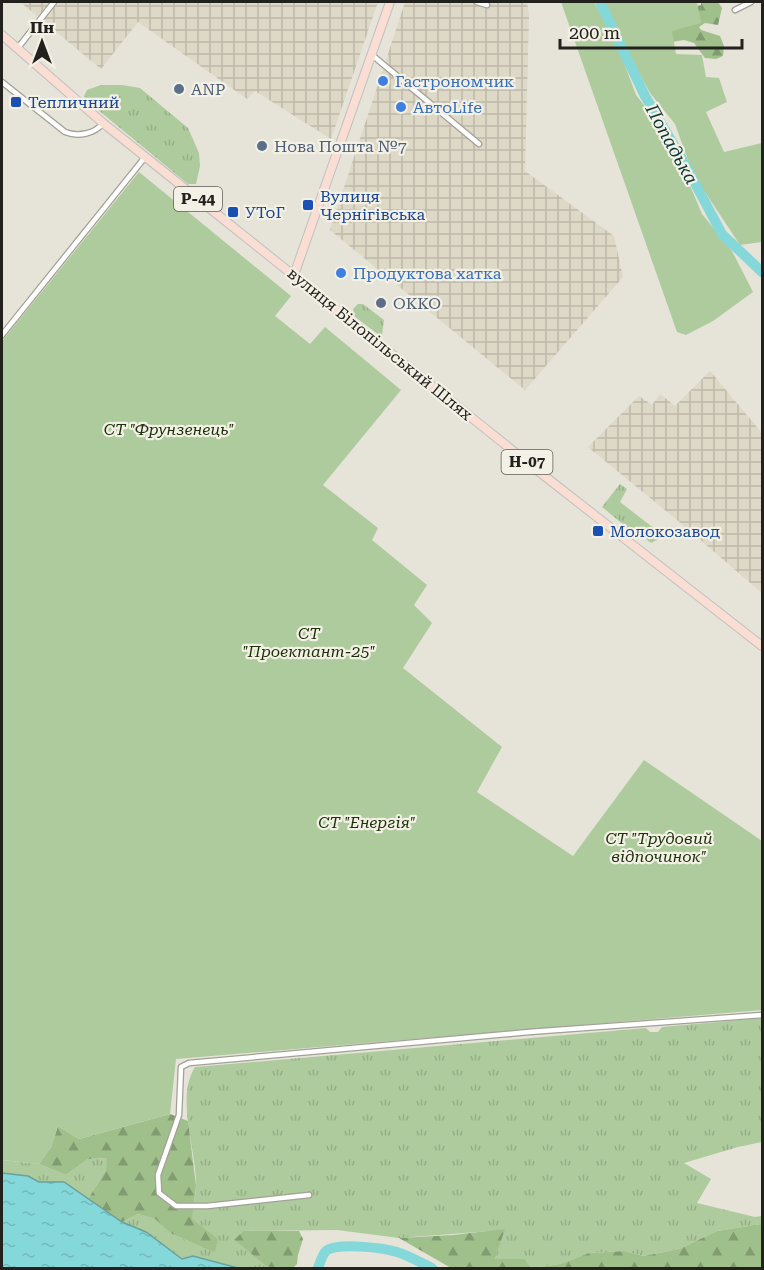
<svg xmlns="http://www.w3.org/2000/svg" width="764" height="1270" font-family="'Roboto Serif',serif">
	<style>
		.industrial { fill: url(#industrial-grid) }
		.grass { fill: url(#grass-tufts) }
		.forest { fill: url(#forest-firs) }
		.garden { fill: #aecb9d }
		.water { fill: url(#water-ripples); stroke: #68a1a1; stroke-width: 1.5 }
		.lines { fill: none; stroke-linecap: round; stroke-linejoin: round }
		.river { stroke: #85d8d9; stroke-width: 10 }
		.street-casing { stroke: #a3a096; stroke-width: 7 }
		.primary-casing { stroke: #c1c1c0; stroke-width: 10 }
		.street { stroke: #fff; stroke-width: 4.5 }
		.primary { stroke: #faddd3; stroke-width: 8 }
		.shop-dot { fill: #3f7fe0; stroke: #f3f0e5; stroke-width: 2 }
		.service-dot { fill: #5c6f8a; stroke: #f3f0e5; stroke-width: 2 }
		.transit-dot { fill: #1a4fb4; stroke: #f3f0e5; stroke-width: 2 }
		.labels { text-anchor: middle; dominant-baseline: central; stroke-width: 4.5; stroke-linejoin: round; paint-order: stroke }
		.shield { fill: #f3f0e5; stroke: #615f59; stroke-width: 1.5 }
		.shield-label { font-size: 15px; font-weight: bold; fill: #23211d }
		.shop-label { font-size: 16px; fill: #366cbe; stroke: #f3f0e5; text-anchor: start }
		.service-label { font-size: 16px; fill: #4e5e75; stroke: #f3f0e5; text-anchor: start }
		.transit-label { font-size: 16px; fill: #164399; stroke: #f3f0e5; text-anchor: start }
		.street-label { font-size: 16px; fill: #23211d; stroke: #f3f0e5 }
		.park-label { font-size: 16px; font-style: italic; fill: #1c310a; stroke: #f3f0e5 }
		.water-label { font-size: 18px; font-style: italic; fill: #0d3737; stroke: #f3f0e5 }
	</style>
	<defs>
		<pattern id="industrial-grid" width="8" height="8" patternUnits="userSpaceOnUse" patternTransform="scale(1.5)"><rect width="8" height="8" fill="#ded8c7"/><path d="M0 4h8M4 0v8" fill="none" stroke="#beb9aa"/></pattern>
		<pattern id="grass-tufts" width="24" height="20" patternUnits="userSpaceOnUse" patternTransform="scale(1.5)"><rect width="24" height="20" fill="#aecb9d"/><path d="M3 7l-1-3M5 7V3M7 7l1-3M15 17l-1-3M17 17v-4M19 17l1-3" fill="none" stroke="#95ae87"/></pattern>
		<pattern id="forest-firs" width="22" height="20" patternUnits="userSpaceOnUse" patternTransform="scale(1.5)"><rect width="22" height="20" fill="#a0c08b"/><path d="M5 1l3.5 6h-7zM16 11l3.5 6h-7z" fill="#829c71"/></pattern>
		<pattern id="water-ripples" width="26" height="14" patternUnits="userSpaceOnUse" patternTransform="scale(1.5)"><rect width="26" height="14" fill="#85d8d9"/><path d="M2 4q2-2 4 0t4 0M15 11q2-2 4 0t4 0" fill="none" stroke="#73b9ba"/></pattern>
	</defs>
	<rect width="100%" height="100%" fill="#e6e3d8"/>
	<path class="industrial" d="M20,2H378L331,139L255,91L247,99L138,22L101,69Z
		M405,2H527L529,15L525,171L614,236L623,277L525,390L330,230Z
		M710,371L762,433V593L683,525L588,447L639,396L652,405L660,394L675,406Z"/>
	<path class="grass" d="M101,85H122L140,88L188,128L199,153L200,166L196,184H188L86,100L84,96L87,90Z
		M358,304H363L384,320L382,335H379L354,316L353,309Z
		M620,484L627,489L620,502L664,536L651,543L637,532L630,530L602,507Z
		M762,1018V1142L738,1147L684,1163L711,1179L697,1203L755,1217L762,1216V1224L717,1231L679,1249L644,1256L625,1251L589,1253L560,1264L531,1268L525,1259H495L504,1230L399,1238L337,1230L243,1231L234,1240L270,1268H238L221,1263L182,1259L122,1222L138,1214L155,1219L170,1233L215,1253L217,1239L191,1219C193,1209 195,1198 196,1187C197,1150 175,1099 195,1067L646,1028L650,1032H658L662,1027Z
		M108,1158L106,1170L88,1199L63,1182H39L28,1176L2,1173V1160L39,1164L66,1175L88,1159Z"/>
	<path class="forest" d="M701,2H718L722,8L718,25L705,23L699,27L701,30L720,36L724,46L723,56L716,59L705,58L694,43L684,40L672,42L667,15L701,5Z
		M170,1114L188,1121L196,1186L192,1219L218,1239L215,1253L170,1233L155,1219L138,1214L122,1222L88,1199L106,1170L107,1158L88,1159L66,1175L39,1164L51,1147L58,1126L79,1139Z
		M762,1224V1268H451L399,1238L453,1235L505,1229L495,1259H525L531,1268L560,1264L589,1253L625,1251L644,1256L679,1249L717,1231Z
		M243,1231H299L303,1239L298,1255L297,1264L293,1268H269L234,1240Z"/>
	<path class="garden" d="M561,2H594L615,39L636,95L663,130L677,155L702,214L732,251L753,292L713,321L686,335L677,332Z
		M604,2H697L701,23L672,31L676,54L702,55L706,77L719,78L727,102L706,112L724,152L762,143V242L740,245L693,174L675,124L650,93L627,51Z
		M139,172L291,296L275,316L310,344L325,327L401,390L323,485L378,528L372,540L427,585L414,605L432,623L403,668L502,747L477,792L573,856L644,760L762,841V1010L176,1059L170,1114L79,1139L58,1126L51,1147L39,1164L2,1160V341Z"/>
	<path class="water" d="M2,1173L28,1176L39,1182H64L122,1222L146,1232L182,1259L193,1256L238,1268H2Z"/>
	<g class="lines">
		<path class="river" d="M600,2L645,96L682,159L722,234L762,272
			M318,1268C320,1263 322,1255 326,1251C337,1242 384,1248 397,1252C410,1256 421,1263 432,1268"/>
		<defs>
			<path id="street" d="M477,2L487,5
				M735,10L751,2
				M17,49L54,2
				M372,55L479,144
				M2,82L65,132C78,137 95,134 103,123
				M2,335L146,156
				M309,1195L207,1206H176L159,1193L158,1175L179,1115L181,1067L189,1063L529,1032L762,1015"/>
			<path id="primary" d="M2,35L103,123L198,199L547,478L762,646
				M294,275L390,2"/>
		</defs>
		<use href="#street" class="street-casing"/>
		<use href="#primary" class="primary-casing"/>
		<use href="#street" class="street"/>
		<use href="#primary" class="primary"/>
	</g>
	<g class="shop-dot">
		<circle cx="383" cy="81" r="6"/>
		<circle cx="401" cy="107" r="6"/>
		<circle cx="341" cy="273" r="6"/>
	</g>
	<g class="service-dot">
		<circle cx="179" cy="89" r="6"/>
		<circle cx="262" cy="146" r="6"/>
		<circle cx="381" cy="303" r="6"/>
	</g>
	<g class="transit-dot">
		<rect x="10" y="96" width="12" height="12" rx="3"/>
		<rect x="302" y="199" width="12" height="12" rx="3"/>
		<rect x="227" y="206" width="12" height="12" rx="3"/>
		<rect x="592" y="525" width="12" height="12" rx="3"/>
	</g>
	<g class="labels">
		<g class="shield">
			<rect x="174" y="187" width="48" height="24" rx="4.5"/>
			<rect x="501.5" y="450" width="51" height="24" rx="4.5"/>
		</g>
		<g class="shield-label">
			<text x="198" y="199">Р-44</text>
			<text x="527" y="462">Н-07</text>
		</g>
		<g class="shop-label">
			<text x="395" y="81">Гастрономчик</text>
			<text x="413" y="107">АвтоLife</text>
			<text x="353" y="273">Продуктова хатка</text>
		</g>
		<g class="service-label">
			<text x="191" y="89">ANP</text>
			<text x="274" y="146">Нова Пошта №7</text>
			<text x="393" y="303">ОККО</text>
		</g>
		<g class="transit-label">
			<text x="28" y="102">Тепличний</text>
			<text x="320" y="196">Вулиця<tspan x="320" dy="18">Чернігівська</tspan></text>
			<text x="245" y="212">УТоГ</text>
			<text x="610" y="531">Молокозавод</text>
		</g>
		<g class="street-label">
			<text transform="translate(380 344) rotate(39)">вулиця Білопільський Шлях</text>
		</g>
		<g class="park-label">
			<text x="169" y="429">СТ "Фрунзенець"</text>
			<text x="309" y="633">СТ<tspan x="309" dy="18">"Проектант-25"</tspan></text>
			<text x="367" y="822">СТ "Енергія"</text>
			<text x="659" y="838">СТ "Трудовий<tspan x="659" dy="18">відпочинок"</tspan></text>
		</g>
		<g class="water-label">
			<text transform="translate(672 144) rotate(61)">Попадька</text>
		</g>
	</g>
	<rect width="764" height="1270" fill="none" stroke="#23211d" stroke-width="6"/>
	<g transform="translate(42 42)" stroke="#f3f0e5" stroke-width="4.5" paint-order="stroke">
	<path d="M0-4.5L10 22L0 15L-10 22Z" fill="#23211d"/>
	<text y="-9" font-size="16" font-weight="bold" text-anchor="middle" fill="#23211d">Пн</text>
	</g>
	<path d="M560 39v9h182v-9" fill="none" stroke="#23211d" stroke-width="3"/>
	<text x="569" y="39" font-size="18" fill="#23211d" stroke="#f3f0e5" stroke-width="4.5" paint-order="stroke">200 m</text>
</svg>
